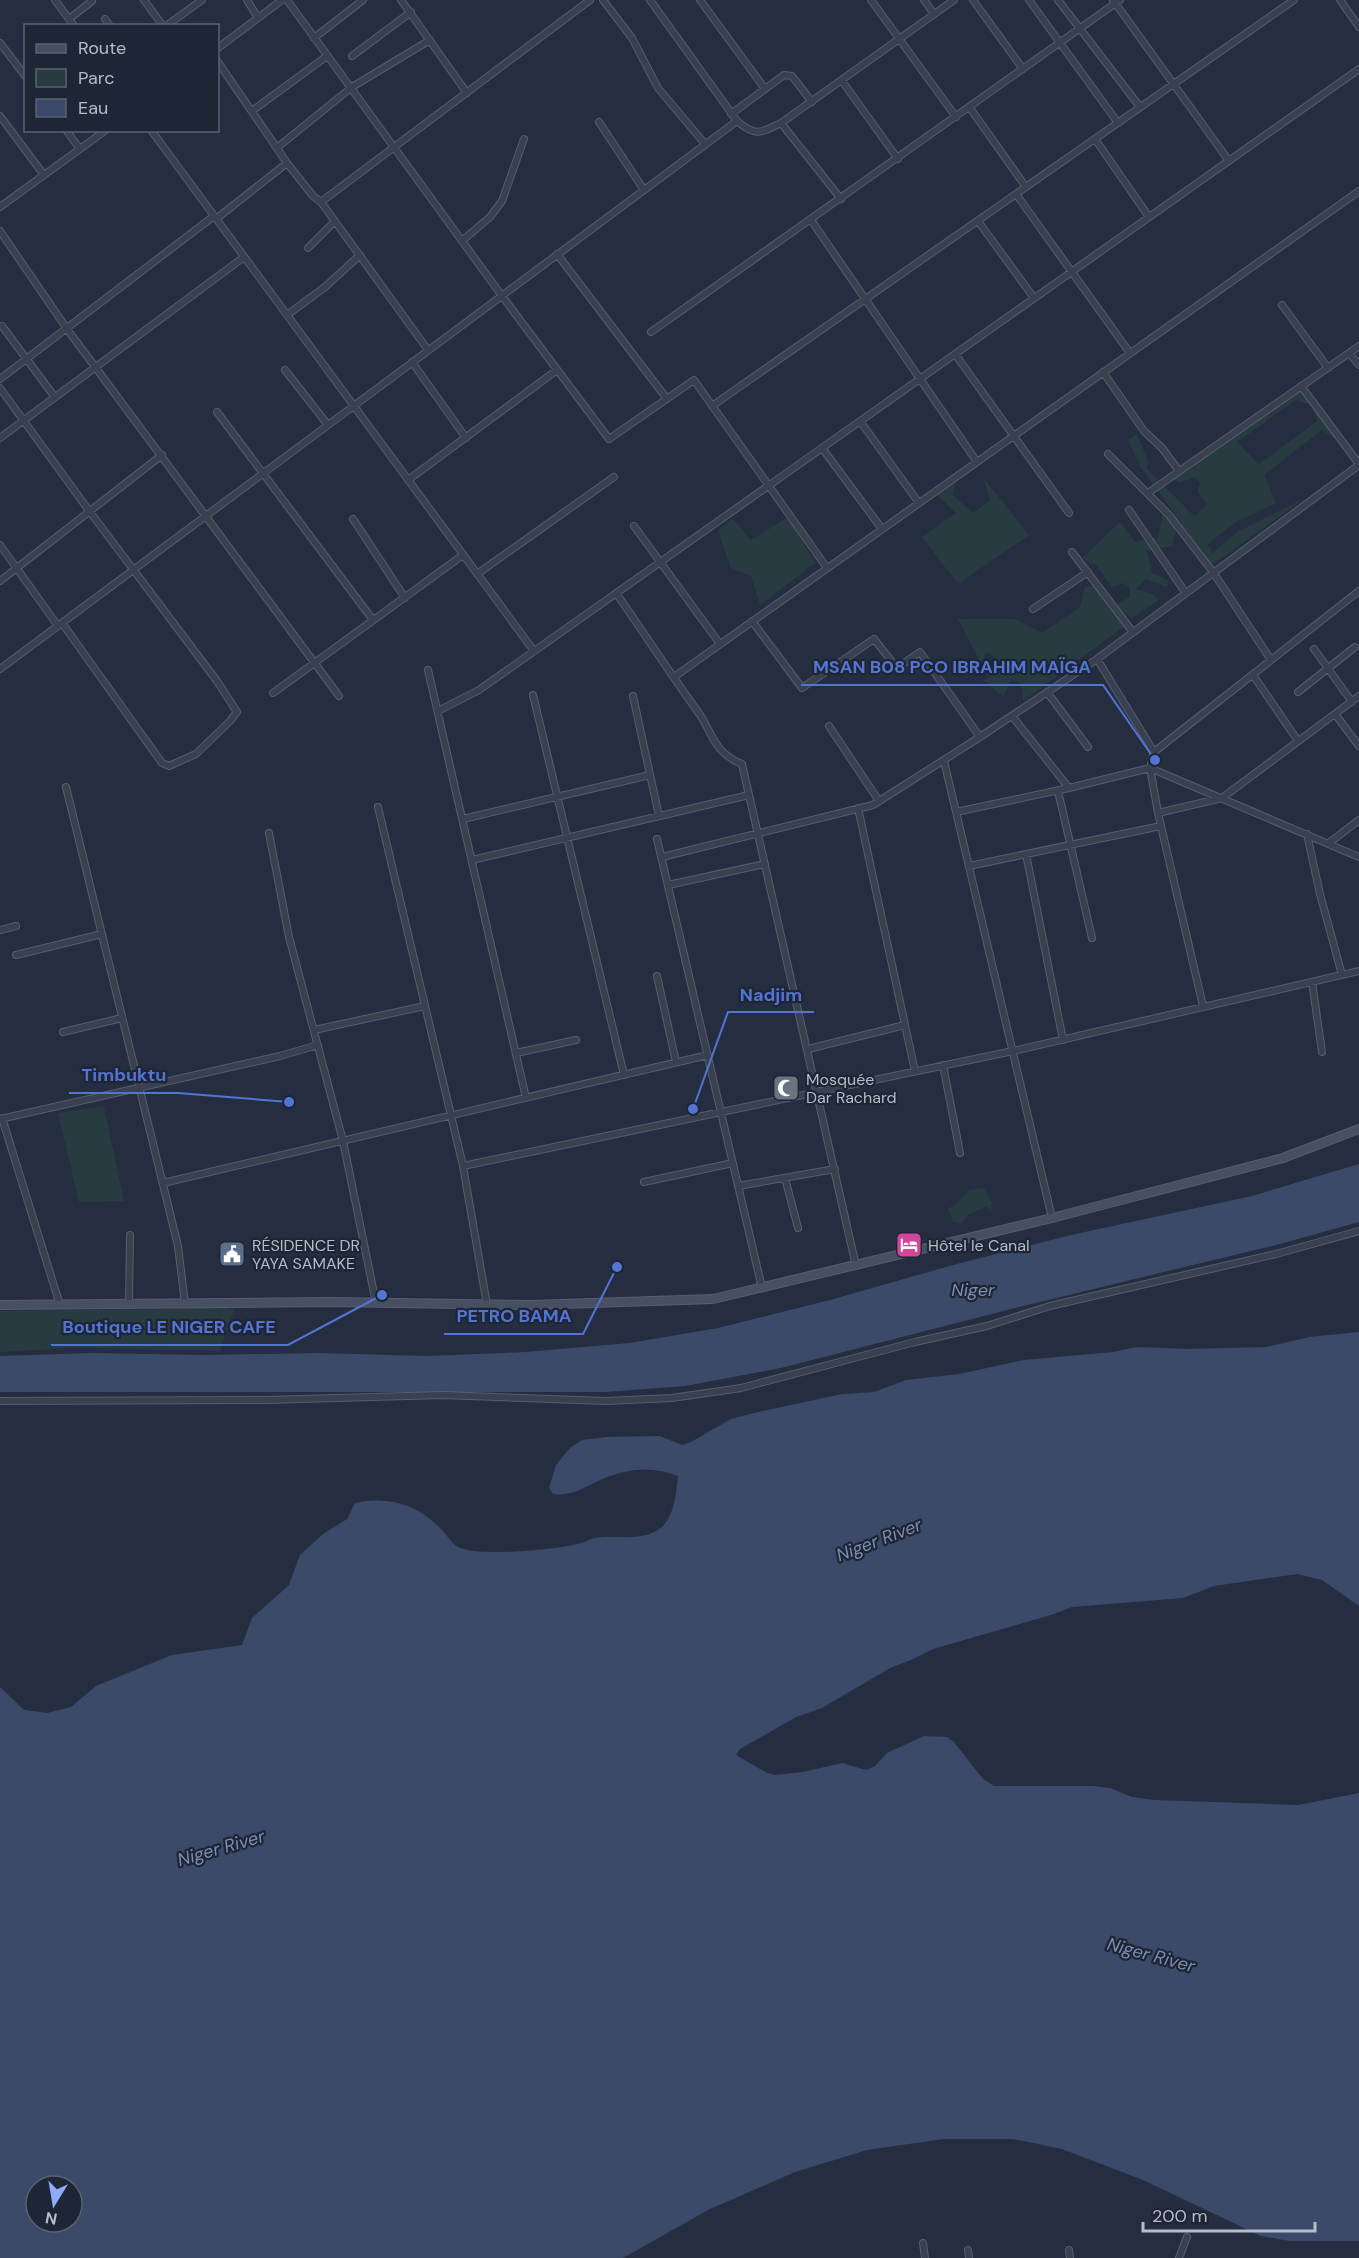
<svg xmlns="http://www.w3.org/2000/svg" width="1359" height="2258" font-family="'DM Sans',sans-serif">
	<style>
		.green { fill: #273b41 }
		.water { fill: #3b4a69; fill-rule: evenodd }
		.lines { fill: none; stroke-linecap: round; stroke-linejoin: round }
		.street-casing { stroke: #575e6d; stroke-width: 8 }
		.secondary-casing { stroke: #575e6d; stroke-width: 10 }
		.street { stroke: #394050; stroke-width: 6 }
		.secondary { stroke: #474f63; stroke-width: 8 }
		.labels { text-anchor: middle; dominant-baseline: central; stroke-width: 4.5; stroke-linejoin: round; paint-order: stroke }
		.poi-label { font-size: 16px; fill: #b6bcca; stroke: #1e2535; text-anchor: start }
		.water-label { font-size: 18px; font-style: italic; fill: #7d8eb2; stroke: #1e2535 }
		.leader { fill: none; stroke: #5374d3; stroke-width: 2 }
		.callout-dot { fill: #5374d3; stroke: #1e2535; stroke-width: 2 }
		.callout-label { font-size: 18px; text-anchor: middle; font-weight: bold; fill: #5374d3; stroke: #1e2535; stroke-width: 4.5; stroke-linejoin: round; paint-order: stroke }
	</style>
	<rect width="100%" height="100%" fill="#252e40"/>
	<path class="green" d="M1297,391L1313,396L1308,404L1296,400L1237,442L1259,464L1317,421L1312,407L1317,404L1340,431L1337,440L1322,430L1264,475L1276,503L1234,523L1208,544L1212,553L1237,532L1305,498L1212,565L1141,468L1128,440L1137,434L1148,461L1147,469L1195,517L1207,504L1198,492L1200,483L1194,477L1180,483L1168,477Z
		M983,477L1029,535L958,584L922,537L956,513L936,494L957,478L953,495L973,513L990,501Z
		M1163,512L1176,530L1172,546L1147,551L1152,573L1168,580L1167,587L1146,579L1136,589L1152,594L1159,600L1132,618L1115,605L1130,597L1129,587L1123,583L1112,587L1097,566L1082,558L1120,522L1135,542L1158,538Z
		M788,517L815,563L760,605L751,576L731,568L718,531L732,518L751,540Z
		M1097,586L1127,624L1023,701L1021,684L1011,679L1003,697L983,680L1007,667L987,652L981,663L958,619H1015L1042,633L1080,607L1085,587Z
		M104,1106L124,1201L79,1202L58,1113Z
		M984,1188L992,1203L991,1211L987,1206L967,1215L962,1224L953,1222L948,1209L961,1200L969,1190Z
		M223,1307L234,1310L220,1351L73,1348L0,1352V1311C74,1309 149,1311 223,1307Z"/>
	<path class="water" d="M1359,1164V1222L1280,1244L1019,1307L781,1368L685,1386L606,1392H0V1356L92,1353L204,1355L319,1353L427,1356L526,1352L629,1343L718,1328L830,1300L953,1265L1071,1235L1252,1196Z
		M1359,1332V1606L1322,1580L1297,1574L1214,1586L1183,1598L1072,1607L1051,1615L933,1649L911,1660L890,1668L822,1708L796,1717L740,1749L736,1755L767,1773L776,1775L803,1772L842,1763L866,1770L875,1766L887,1753L924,1736L947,1737L954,1742L983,1779L994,1786H1093L1110,1788L1132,1797L1154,1800L1298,1805L1359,1793V2241H1289L1261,2236L1143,2180L1062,2149L1013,2139H944L867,2150L795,2172L708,2210L623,2258H0V1687L24,1710L47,1713L71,1707L96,1686L172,1655L242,1645L252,1618L289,1585L300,1555L323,1534L347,1519L355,1503C387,1496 416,1504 439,1527C445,1532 451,1543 458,1547C478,1557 554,1550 577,1544C583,1543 588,1540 594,1538C613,1535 636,1541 654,1532C674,1523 676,1496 678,1476C654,1466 629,1468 605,1478C587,1485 573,1497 553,1494L549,1488L556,1465L570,1448L582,1440L606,1437L660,1436L682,1445L691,1442L731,1419L758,1412L842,1394L874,1392L906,1380L959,1374L1024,1360L1113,1352L1137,1347L1187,1349L1267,1347L1309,1337ZM36,2186H72V2222H36Z"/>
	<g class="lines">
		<defs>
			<path id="street" d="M55,0L74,26
				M144,0L163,26
				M247,0L258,18
				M287,0L502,296L609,439L694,380L827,568
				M401,0L467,93
				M603,0L632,38L658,88L705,144
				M650,0L737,121
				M700,0L765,89
				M871,0L956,117
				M924,0L934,14
				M973,0L1023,69
				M1029,0L1118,123
				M1058,0L1140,107
				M1113,0L1229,161
				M1340,0L1359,27
				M69,19L92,1
				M105,19L110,26
				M166,26L202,0
				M314,38L363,0
				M0,43L26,77
				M218,48L282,0
				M352,56L411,12
				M218,62L287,163L313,196L321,202L428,350
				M842,81L898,159
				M970,108L1026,187
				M252,111L327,56
				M731,114L784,75L792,76L812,102
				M0,116L44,175
				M599,122L644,190
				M781,123L841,199
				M66,130L80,149
				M151,130L534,651
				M1095,139L1149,217
				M278,147L352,87L430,40
				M1016,194L1130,353
				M321,202L590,0
				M0,207L106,130
				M216,219L287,163
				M811,220L977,462
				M978,221L1034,298
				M0,231L67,329L339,696
				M462,241L490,217L502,201L524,139
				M308,248L335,221
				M557,254L667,399
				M1282,305L1328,368
				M287,315L325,287L360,255
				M2,326L54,396
				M651,332L1120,0
				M1349,353L1359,365
				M955,354L1069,513
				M412,362L466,438
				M285,370L328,425
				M1103,372L1144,431L1162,448L1179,471
				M0,379L214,216
				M1301,386L1359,464
				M0,388L90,512L217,681L237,712L230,721L196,754L169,766L162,763L62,623
				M712,406L1294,0
				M217,412L373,620
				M860,421L919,503
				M0,438L244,257
				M822,448L882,529
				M1108,454L1169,515L1213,572L1271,660
				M408,480L557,370
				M1148,493L1359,346
				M1129,510L1185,592
				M353,519L405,598
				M634,526L720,644
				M0,545L58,626
				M1072,552L1132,631
				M477,574L614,477
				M0,581L162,455
				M616,593C644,633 670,673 698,712C708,725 711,740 722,751C728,757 734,761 742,764L856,1266
				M1033,609L1088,572
				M752,621L802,688L874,639L897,668L920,652L980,737
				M1314,649L1352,702
				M1097,659L1154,752
				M0,669L737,121C756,137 760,133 781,123L954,0
				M428,670L526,1098
				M1253,675L1298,741
				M674,677L1359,191
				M1047,692L1088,747
				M1298,692L1355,647
				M273,693L463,555
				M533,695L624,1075
				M633,696L659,816
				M438,711L479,690L1359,69
				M1335,714L1359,746
				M1012,716L1069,788
				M829,726L879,801
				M944,761L1052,1218
				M66,787L178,1246L185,1304
				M1058,791L1092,938
				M378,807L463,1166L487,1305
				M858,808L915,1071
				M956,812L1069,788L1150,768L1359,857
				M1158,813L1222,798L1359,696
				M463,819L650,775
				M269,833L289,937L343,1141L376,1303
				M1307,834L1320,894L1342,975
				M657,839L762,1288
				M1329,843L1359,820
				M1026,854L1063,1040
				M662,857L873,805L980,737L1097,659L1359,465
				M472,860L749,795
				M969,866L1161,826
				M668,885L765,864
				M0,930L16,926
				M16,955L102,934
				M657,976L676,1062
				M1312,982L1322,1052
				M1203,1006L1158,813L1150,768L1154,752L1359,591
				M314,1030L425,1006
				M63,1032L122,1018
				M808,1049L905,1025
				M516,1053L576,1040
				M943,1065L960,1153
				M2,1118L60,1305
				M0,1119L280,1056L318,1045
				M463,1166L1013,1051L1359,971
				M785,1178L798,1228
				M644,1182L733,1163
				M163,1183L708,1055
				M738,1186L835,1169
				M129,1305L130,1235
				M0,1401L266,1400L443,1395L606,1401L672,1398L741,1388L915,1342L987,1326L1050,1306L1276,1254L1359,1231
				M923,2243L925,2258
				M968,2250L969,2258
				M1069,2250L1070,2258
				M1179,2258L1187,2237"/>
			<path id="secondary" d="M0,1305L332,1302L532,1305L713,1299L1052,1218L1283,1158L1359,1129"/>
		</defs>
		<use href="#street" class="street-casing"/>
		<use href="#secondary" class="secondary-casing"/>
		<use href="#street" class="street"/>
		<use href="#secondary" class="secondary"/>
	</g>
	<defs>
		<symbol id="mosque-square" viewBox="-11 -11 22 22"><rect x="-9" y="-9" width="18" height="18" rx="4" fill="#6b7280" stroke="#1e2535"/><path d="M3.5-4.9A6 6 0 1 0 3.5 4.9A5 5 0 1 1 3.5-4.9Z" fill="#fff"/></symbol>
		<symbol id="hotel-square" viewBox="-11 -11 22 22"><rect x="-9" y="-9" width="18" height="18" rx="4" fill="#d1479c" stroke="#1e2535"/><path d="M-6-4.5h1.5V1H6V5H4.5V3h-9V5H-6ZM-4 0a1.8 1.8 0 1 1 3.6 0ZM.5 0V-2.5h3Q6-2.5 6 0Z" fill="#fff"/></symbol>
		<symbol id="civic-square" viewBox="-11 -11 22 22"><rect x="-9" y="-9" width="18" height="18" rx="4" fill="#5c6f8a" stroke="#1e2535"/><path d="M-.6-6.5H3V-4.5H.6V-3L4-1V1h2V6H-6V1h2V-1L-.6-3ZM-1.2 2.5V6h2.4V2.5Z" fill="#fff"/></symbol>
	</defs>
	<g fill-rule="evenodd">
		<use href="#mosque-square" x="771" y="1073" width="30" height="30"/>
		<use href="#hotel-square" x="894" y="1230" width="30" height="30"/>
		<use href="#civic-square" x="217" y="1239" width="30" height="30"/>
	</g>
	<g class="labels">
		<g class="poi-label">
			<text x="806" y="1079">Mosquée<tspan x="806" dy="18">Dar Rachard</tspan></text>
			<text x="252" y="1245">RÉSIDENCE DR<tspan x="252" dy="18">YAYA SAMAKE</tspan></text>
			<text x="928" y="1245">Hôtel le Canal</text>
		</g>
		<g class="water-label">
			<text x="973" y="1290">Niger</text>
			<text transform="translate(879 1540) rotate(-21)">Niger River</text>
			<text transform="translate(221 1848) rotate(-16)">Niger River</text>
			<text transform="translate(1151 1955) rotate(15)">Niger River</text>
		</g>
	</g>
	<path class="leader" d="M1155 760L1103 685H801M693 1109L728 1012H814M289 1102L178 1093H69M617 1267L583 1334H444M382 1295L288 1345H51"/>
	<g class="callout-dot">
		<circle cx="1155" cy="760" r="6"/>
		<circle cx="693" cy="1109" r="6"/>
		<circle cx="289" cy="1102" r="6"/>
		<circle cx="617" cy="1267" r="6"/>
		<circle cx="382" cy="1295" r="6"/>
	</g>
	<g class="callout-label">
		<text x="952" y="673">MSAN B08 PCO IBRAHIM MAÏGA</text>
		<text x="771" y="1001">Nadjim</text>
		<text x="124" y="1081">Timbuktu</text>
		<text x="514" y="1322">PETRO BAMA</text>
		<text x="169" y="1333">Boutique LE NIGER CAFE</text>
	</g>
	<rect x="24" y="24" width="195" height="108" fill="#1e2535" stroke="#5b6171" stroke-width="1.5"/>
	<rect x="36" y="44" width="30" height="9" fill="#474f63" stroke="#5b6171" stroke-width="1.5"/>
	<text x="78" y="54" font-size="18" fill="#b6bcca">Route</text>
	<rect x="36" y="69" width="30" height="18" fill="#273b41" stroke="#5b6171" stroke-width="1.5"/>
	<text x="78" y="84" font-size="18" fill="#b6bcca">Parc</text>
	<rect x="36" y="99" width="30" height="18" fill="#3b4a69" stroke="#5b6171" stroke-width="1.5"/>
	<text x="78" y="114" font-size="18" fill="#b6bcca">Eau</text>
	<g transform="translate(54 2204) rotate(191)"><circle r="28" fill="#1e2535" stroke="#5b6171" stroke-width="1.5"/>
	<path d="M0-4.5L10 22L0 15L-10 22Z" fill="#8dabf8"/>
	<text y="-9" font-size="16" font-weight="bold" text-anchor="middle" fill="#b6bcca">N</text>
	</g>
	<path d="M1143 2222v9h172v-9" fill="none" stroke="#b6bcca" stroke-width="3"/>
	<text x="1152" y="2222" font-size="18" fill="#b6bcca" stroke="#1e2535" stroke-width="4.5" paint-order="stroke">200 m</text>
</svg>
